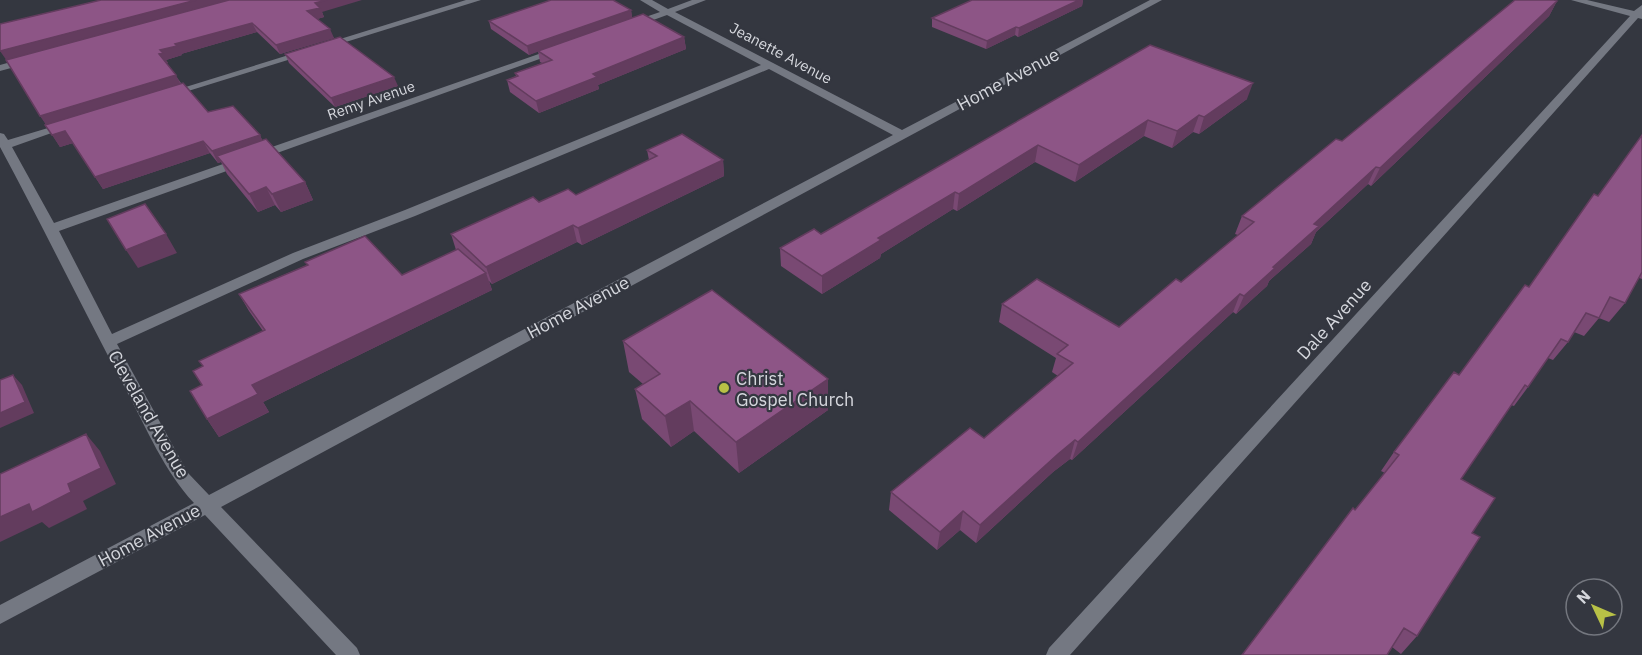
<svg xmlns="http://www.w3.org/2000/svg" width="1642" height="655" font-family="'IBM Plex Sans',sans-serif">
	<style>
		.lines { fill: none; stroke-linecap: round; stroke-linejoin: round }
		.minor { fill: #747882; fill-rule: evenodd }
		.wall { fill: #794973 }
		.shaded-wall { fill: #633c5e }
		.building { fill: #8d5586; stroke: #633c5e; stroke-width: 1.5 }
		.poi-dot { fill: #b8c146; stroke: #343740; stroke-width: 2 }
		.labels { text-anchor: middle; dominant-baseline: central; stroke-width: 4.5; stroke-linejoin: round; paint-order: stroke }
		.far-street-label { font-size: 15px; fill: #d5d7dd; stroke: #343740 }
		.street-label { font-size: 18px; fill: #d5d7dd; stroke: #343740 }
		.poi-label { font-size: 18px; fill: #d5d7dd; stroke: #343740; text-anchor: start }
	</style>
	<rect width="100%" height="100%" fill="#343740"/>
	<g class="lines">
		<path class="minor" d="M466,0H481L172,96L168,97L163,94Z
			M640,0H652L668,9L692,0H706L675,12L902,130L1150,0H1162L221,507L357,648L360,655H336L205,515L0,624V605L194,503C164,471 147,429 126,390C83,309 43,227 0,147V133L4,134L8,140L68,122L74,125L12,147L54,223L553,49L562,51L59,231L112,334L293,253L405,210L761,65L667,15L634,27H628V23L660,12ZM769,69L893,135L209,495L188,473L117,344L303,259L415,216Z
			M1571,0H1587L1634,11L1642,5V19L1638,18L1070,655H1046L1049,648L1630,16Z
			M29,57L34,60L33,62L0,71V65Z"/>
	</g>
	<path class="wall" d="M972,0H1083L1082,6L1018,37L1015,35L986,49L932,27V18Z
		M1557,1L1549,16L1371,186L1368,184L1316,232L1311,244L1269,281L1267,286L1236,314L1233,312L1072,460L1070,459L1053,472L976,543L960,530L937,550L889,510L891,492L984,438L1058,376L1052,372L1056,358L999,322L1002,304L1119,327L1181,282L1238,235L1235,234L1242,216L1342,141Z
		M631,10L632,18L684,37L686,49L598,85L599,89L539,113L510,92L507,80L516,76L515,73L542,63L540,62L538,51L529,55L491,29L489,21Z
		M322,12L324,17L317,19L334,38L280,54L257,32L181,54L182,55L166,60L168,63H166L181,83L208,112L260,135L262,140L305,182L313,200L281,212L275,205L258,212L227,174L221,162L218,163L210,153L103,189L73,143L60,147L6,60Z
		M1150,45L1247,99L1199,134L1193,132L1172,148L1144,136L1075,182L1035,162L957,211L953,209L881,254L880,258L822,294L781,266L780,248L821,234Z
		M285,54L398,86L335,107L289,63Z
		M1642,135V279L1639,278L1625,303L1609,322L1599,318L1584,336L1574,332L1568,342L1553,360L1548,358L1528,387L1514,406L1511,405L1461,479L1472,533L1417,636L1401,654L1392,647L1355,510L1385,473L1381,471L1394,452L1459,375L1529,287L1598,196Z
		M647,150L723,160L724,176L582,245L577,242L492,284L489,281L492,290L263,402L269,412L219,437L207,419L202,385L203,366L263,331L249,311L239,294L307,265L305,262L402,275L456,250L451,234L539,202L576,195L649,160Z
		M623,341L828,379V410L739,473L694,431L671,447L642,419L635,389L643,384L629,372Z"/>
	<path class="shaded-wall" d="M196,0H234L7,61L0,51Z
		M327,0H362L322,12L324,17L311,21L307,11L315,3Z
		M1079,0H1083L1082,6L1018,37L1019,28Z
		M1557,1L1549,16L1371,186L1380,168Z
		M631,10L632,18L529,55L527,46Z
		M252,23L257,32L181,54L182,55L166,60L168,63L164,64L159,54L160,50L175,44Z
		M1016,27L1015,35L986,49L987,41Z
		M330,29L334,38L280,54L276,45Z
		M684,37L686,49L598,85L599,89L539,113L536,101L593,74Z
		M176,75L181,85L47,126L40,116Z
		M394,77L398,86L335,107L331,98Z
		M1253,83L1247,99L1199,134L1204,117Z
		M1199,115L1193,132L1172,148L1177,131Z
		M1148,120L1144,136L1075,182L1079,165Z
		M65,131L73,143L60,147L52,135Z
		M260,135L265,147L217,156L221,162L218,163L212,151Z
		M203,141L210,153L103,189L95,177Z
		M1038,145L1035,162L957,211L959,194Z
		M723,160L724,176L582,245L578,228Z
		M1376,167L1368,184L1316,232L1311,244L1269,281L1267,286L1236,314L1244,296L1314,224Z
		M305,182L313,200L281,212L272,194Z
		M266,187L275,205L258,212L249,194Z
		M955,192L953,209L881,254L880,258L822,294V276L878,238Z
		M573,225L577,242L492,284L486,267Z
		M166,234L177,253L138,268L126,250Z
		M486,273L492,290L263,402L269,412L219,437L207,419L252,385Z
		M1240,294L1233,312L1072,460L1078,442Z
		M13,375L22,385L34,413L0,428V413Z
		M828,379V410L739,473L736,442Z
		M690,401L694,431L671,447L665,416Z
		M86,434L100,451L116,484L83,501L87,509L49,528L42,522L0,542V517L68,484Z
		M1075,440L1070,459L1053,472L976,543L980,525L1058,454Z
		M963,511L960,530L937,550L940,532Z"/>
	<path class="building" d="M101,0H196L0,51V24Z
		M229,0H327L315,3L320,8L307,11L330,29L276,45L252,23L175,44L177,46L160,50L163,53L159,54L176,75L40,116L6,60Z
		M551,0H613L631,10L527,46L489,21Z
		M972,0H1079L1019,28L1016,27L987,41L932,18Z
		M1515,0H1554L1557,1L1380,168L1376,167L1314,224L1319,226L1273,267L1275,268L1244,296L1240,294L1078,442L1075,440L1058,454L980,525L963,511L940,532L891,492L970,428L984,438L1073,363L1057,354L1068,345L1002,304L1037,279L1119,327L1176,279L1181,282L1254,222L1242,216L1336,139L1342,141Z
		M643,14L684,37L593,74L597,77L536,101L507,80L518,76L515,73L552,60L538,51Z
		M340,37L394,77L331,98L285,54Z
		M1150,45L1253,83L1204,117L1199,115L1177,131L1148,120L1079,165L1038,145L959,194L955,192L878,238L881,240L822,276L780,248L814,229L821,234Z
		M183,83L208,112L233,106L260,135L212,151L203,141L95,177L65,131L52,135L45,125Z
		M682,134L723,160L578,228L573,225L486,267L451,234L533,197L539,202L568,189L576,195L657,156L647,150Z
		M1642,135V272L1625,303L1610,297L1599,318L1586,313L1568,342L1561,339L1528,387L1525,385L1461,479L1495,498L1472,533L1480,537L1417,636L1404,628L1387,655H1242L1353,508L1355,510L1399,455L1394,452L1454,372L1459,375L1525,285L1529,287L1594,194L1598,196Z
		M266,139L305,182L272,194L266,187L249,194L217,156Z
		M145,204L166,234L126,250L107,219Z
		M365,236L402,275L458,249L486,273L252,385L258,394L207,419L190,391L202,385L193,371L203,366L199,361L265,330L239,294L308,265L305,262Z
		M712,290L828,379L736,442L690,401L665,416L635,389L660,374L623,341Z
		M13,375L25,402L0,413V380Z
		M86,434L101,468L68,484L71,492L32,512L29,504L0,517V474Z"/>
	<circle class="poi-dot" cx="724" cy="388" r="6"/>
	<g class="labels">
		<g class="far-street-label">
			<text transform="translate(781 53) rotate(28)">Jeanette Avenue</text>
			<text transform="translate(371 100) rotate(-19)">Remy Avenue</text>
		</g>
		<g class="street-label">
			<text transform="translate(1008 79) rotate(-28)">Home Avenue</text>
			<text transform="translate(578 307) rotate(-28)">Home Avenue</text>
			<text transform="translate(1334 319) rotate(-48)">Dale Avenue</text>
			<text transform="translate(149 414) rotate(60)">Cleveland Avenue</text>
			<text transform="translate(149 535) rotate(-28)">Home Avenue</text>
		</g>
		<g class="poi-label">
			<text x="736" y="378">Christ<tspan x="736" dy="21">Gospel Church</tspan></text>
		</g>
	</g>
	<g transform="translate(1594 607) rotate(314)"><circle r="28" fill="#343740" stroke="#74777f" stroke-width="1.5"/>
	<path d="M0-4.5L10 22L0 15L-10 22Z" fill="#b8c146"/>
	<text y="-9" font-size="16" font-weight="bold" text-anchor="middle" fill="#d5d7dd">N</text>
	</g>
</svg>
